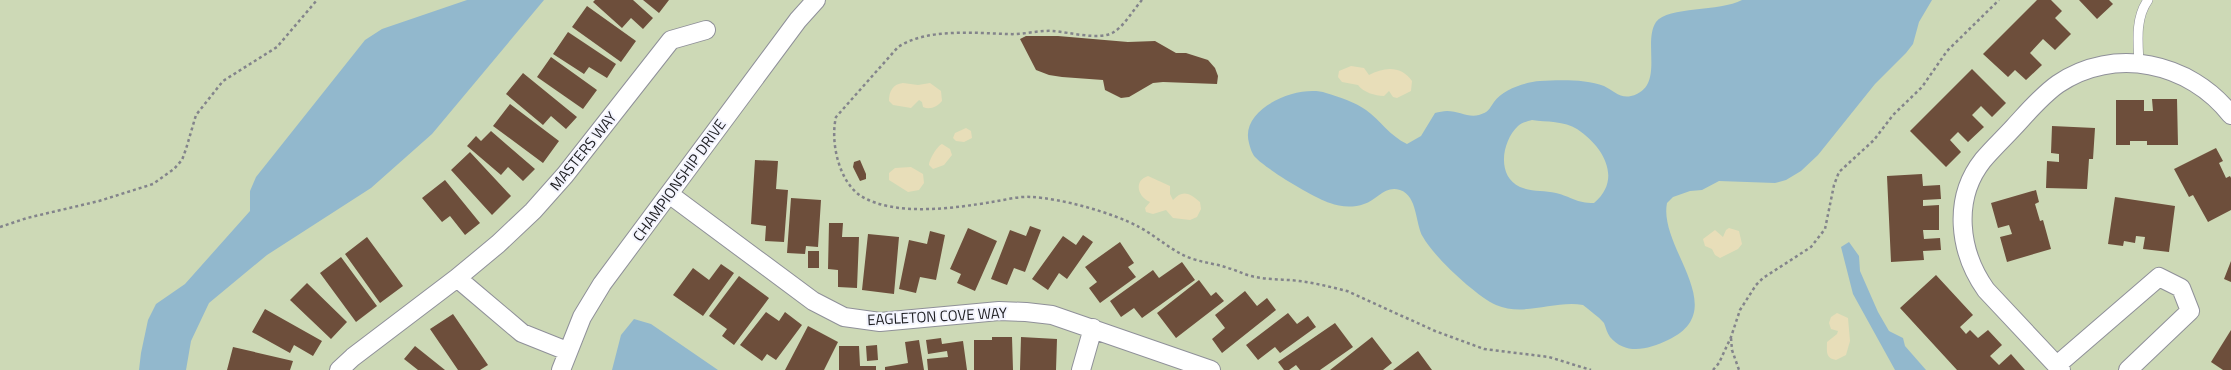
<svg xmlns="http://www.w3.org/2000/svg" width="2231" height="370" font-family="'Titillium Web',sans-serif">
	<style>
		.green { fill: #cdd9b6 }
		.sand { fill: #e8deb9 }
		.water { fill: #92b8cd; fill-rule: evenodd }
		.building { fill: #6d4e3b }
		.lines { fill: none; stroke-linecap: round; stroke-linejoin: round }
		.lane-casing { stroke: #8f9099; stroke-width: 10 }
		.street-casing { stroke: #8f9099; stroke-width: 20 }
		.path { stroke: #83848b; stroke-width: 2.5; stroke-dasharray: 3 3; stroke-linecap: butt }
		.lane { stroke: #fff; stroke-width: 9 }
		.street { stroke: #fff; stroke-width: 18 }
		.labels { text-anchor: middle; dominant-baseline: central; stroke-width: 4; stroke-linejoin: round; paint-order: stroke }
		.street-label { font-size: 15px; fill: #1e1e22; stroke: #f3f4fe }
	</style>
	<rect width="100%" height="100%" fill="#e6e7f1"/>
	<path class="green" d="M0,0H2231V370H0Z"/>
	<path class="sand" d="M1351,66L1364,68L1369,75C1384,67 1401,65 1412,81L1411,91L1397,98L1393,97L1389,91L1384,96C1375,96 1363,92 1358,85L1342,82L1338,77L1339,71Z
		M903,83L918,85L930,83L941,91L942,101C937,107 930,110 923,107L922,102L919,100L911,108L893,105L889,101C889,91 893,84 903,83Z
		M966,128L971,131L972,138L964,142L956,141L953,138L955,133Z
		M942,144L950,149L952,155L944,165L933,169L929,165C929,160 937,146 942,144Z
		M911,167L923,174L924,183L919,190L908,192L889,180V173L895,168Z
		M1148,176L1170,186V194L1173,200C1182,190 1189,192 1200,202L1201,209L1197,217L1190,220L1173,218L1166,210L1153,214L1146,212L1145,208L1150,202C1138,197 1133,181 1148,176Z
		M1729,228L1739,231L1742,244L1738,249L1720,258L1715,255L1712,249L1705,246L1703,239L1715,230L1723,237L1726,230Z
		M1837,313L1848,318L1850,341L1846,355L1836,360C1825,358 1827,351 1827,342L1837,334L1838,331L1831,329L1829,323L1831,317Z"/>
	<path class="water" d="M467,0H544L432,134L371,188L267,255L209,303L191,341L186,370H139L141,353L148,320L156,304L185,284L250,211V191L256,177L365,40L382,29Z
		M1742,0H1932L1919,22L1913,44L1906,53L1875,84L1818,155L1801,171L1786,180L1775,183L1719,181L1702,190L1690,191L1673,197L1667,203C1658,248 1733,310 1668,340C1649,349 1626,356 1610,337C1607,333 1606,328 1604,323C1598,316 1590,311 1583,305C1555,300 1524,317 1496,305C1476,296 1434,257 1423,237C1415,224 1418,196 1400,190C1385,185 1377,200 1364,204C1353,208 1340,207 1330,203C1314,198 1266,169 1255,157C1252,154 1250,147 1249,143C1239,108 1299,84 1326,93C1339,97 1355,102 1366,110C1381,121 1390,136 1407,144L1421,136L1435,113C1439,112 1443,111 1447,111C1459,111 1468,118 1479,115C1489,112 1489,109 1494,102C1503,89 1526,82 1540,81C1559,80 1586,79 1604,86C1612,90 1621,99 1631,96C1666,87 1642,43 1656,22C1668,6 1720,12 1742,0ZM1532,120C1546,122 1565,121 1577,129C1603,146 1623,179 1594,203C1576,203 1572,197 1556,193C1544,190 1532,192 1520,187C1496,176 1502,141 1518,126C1521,123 1528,121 1532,120Z
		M1849,242L1859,256L1860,271L1878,312L1889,331L1903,338L1905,346L1926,370H1895L1853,294L1841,247Z
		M634,319L651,324L718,370H612L621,335Z"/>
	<path class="building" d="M595,0H633L653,18L643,29L631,18L622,28L593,2Z
		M643,0H669L659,13Z
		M2037,0H2051L2062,11L2055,18L2071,34L2055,50L2043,39L2030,53L2042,65L2026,80L2015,70L2008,77L1983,54Z
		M2079,0H2109L2113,4L2097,19Z
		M587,6L636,41L621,62L572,27Z
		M568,32L616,64L607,78L589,67L584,74L553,54Z
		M1026,36H1058L1128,42L1155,41L1176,53H1186L1208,60L1215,68L1218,76L1217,84L1163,82L1153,83L1129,97L1121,98L1105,90L1103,80L1062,77L1049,75L1036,70L1020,39Z
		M551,57L597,90L583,109L537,77Z
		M1972,69L2006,103L1992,117L1981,106L1972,115L1984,127L1968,142L1958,132L1950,140L1961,152L1946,167L1910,131Z
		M523,73L577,117L566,129L551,116L543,125L506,94Z
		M2152,99H2177L2178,145H2147V141H2130V145H2116V100H2144V111H2153Z
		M510,104L559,141L543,163L493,126Z
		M2052,126L2095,128L2093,159H2089L2087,189L2046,188L2047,161L2059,162V154L2051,153Z
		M491,131L535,169L523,181L508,167L501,175L467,146L476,136L481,141Z
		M2216,148L2223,161L2219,163L2226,178L2230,176L2231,178V210L2208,222L2193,195L2189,197L2174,169Z
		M470,152L511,196L492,215L451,170Z
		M755,160L778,161L776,189L788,190L784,242L765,241L766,226L751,224Z
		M860,160L866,174V179L860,181L853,167L854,162Z
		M1922,174L1923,186L1940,185L1941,199L1923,200V206L1939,205V230H1923L1924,239L1940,238L1941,250L1923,251L1924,260L1891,262L1887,176Z
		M445,180L480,223L465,235L450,216L442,222L422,198Z
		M2036,190L2039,202L2035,204L2040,221L2043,220L2051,249L2007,262L2000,237L2012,234L2009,225L1998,228L1991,203Z
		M2115,197L2175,206L2169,252L2143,249L2145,237L2136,236L2135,243L2124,241L2123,246L2108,244Z
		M791,198L821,200L818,247L806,246L805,254L787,253Z
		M829,223H843L842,237H859L857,288L838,287V270L828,269Z
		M1030,226L1041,230L1025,272L1014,268L1007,285L991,279L1010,230L1026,236Z
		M968,228L997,241L975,291L957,283L961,274L950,269Z
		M930,231L945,235L936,280L920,277L916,293L899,289L909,240L927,244Z
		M868,234L899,237L894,294L862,290Z
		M1083,235L1093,242L1067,279L1059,273L1048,290L1032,279L1063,236L1076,245Z
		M367,237L403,286L380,303L345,254Z
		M1120,242L1134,263L1128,267L1136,277L1100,303L1089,288L1097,282L1085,267Z
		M808,251H819V268H808Z
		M341,257L377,306L356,322L320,273Z
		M2231,261V282L2224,279Z
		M1182,262L1195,280L1142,318L1134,308L1121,317L1110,301L1153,270L1159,278Z
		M721,264L734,273L703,316L673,295L693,268L709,280Z
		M1936,275L1973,315L1960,327L1966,334L1970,330L1978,338L1988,330L2002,345L1990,356L1999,365L2011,354L2025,370H1957L1900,308Z
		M739,276L769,298L734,345L722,336L727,329L709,316Z
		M1199,280L1211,296L1216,292L1224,301L1176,338L1157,313Z
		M307,283L347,322L331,339L290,300Z
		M1245,291L1257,306L1267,298L1276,310L1222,353L1212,339L1225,328L1215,315Z
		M265,309L322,341L313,356L294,345L290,353L252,332Z
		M766,312L779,321L785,312L802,325L776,360L767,354L762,361L740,345Z
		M1288,313L1297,324L1308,316L1316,327L1280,353L1275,347L1258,360L1246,345Z
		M453,314L488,365L480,370H458L430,329Z
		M1335,323L1353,347L1320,370H1300L1296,365L1289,370H1284L1278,362Z
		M808,326L838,342L824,370H785Z
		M2231,330V370H2223L2211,362Z
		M992,337H1012L1013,370H974V340H992Z
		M1021,337L1057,339L1056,370H1020Z
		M1372,337L1392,363L1383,370H1330Z
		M941,338L942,344L963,341L967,370H928L927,359L948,357L947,351L928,354L926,340Z
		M919,340L924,370H885V367L908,363L905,342Z
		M877,345L878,360L867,361L866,346Z
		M415,346L445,370H418L404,359Z
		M839,346H859L860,366H876V370H839Z
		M233,347L293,361L290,370H227Z
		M1418,351L1432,370H1393Z"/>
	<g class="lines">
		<defs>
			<path id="lane" d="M2139,63C2138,42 2135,18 2148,0"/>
			<path id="street" d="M669,194L813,301L844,317L880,322L999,311L1026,312L1052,315L1211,370
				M457,278L522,333L567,351
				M2057,365L2159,277L2181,288L2190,311L2128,370
				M339,370L353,357L457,278L498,244L533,211L565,175L671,40L706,30
				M561,370L582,317L602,284L798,20L816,0
				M1081,370L1093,328
				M2061,370L1986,290C1959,252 1952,199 1983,160C1993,148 2004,138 2014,127C2028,112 2041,96 2058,84C2114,46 2190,62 2231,115"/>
		</defs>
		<use href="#lane" class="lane-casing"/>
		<use href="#street" class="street-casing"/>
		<path class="path" d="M1142,0C1133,10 1125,25 1114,32C1100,41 1069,32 1053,31C1038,30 1023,35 1008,34C974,33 927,28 898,47L836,117C830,142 839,182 861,196C895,217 955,208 992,202C1005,200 1019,196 1031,197C1060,198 1114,213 1139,227C1158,237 1172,252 1193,259C1205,263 1217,264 1228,268C1236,270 1243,274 1251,276C1267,280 1283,279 1299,281C1315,283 1331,287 1347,291L1435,331L1484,349L1549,357L1591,370
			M0,227L27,218L99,201L153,184L174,169L182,160L186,149L196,115L223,81L277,47L317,0
			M1731,338L1732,350L1739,370
			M1713,370L1719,363L1731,337L1740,310L1756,285L1763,278L1811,247L1825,229L1834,185L1839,172L1874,140L1893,115L1922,87L1947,51L1999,0"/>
		<use href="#lane" class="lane"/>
		<use href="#street" class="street"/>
	</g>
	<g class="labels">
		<g class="street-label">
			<text transform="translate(583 151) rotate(-51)">MASTERS WAY</text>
			<text transform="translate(679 180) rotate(-54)">CHAMPIONSHIP DRIVE</text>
			<text transform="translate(937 316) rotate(-3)">EAGLETON COVE WAY</text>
		</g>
	</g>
</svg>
